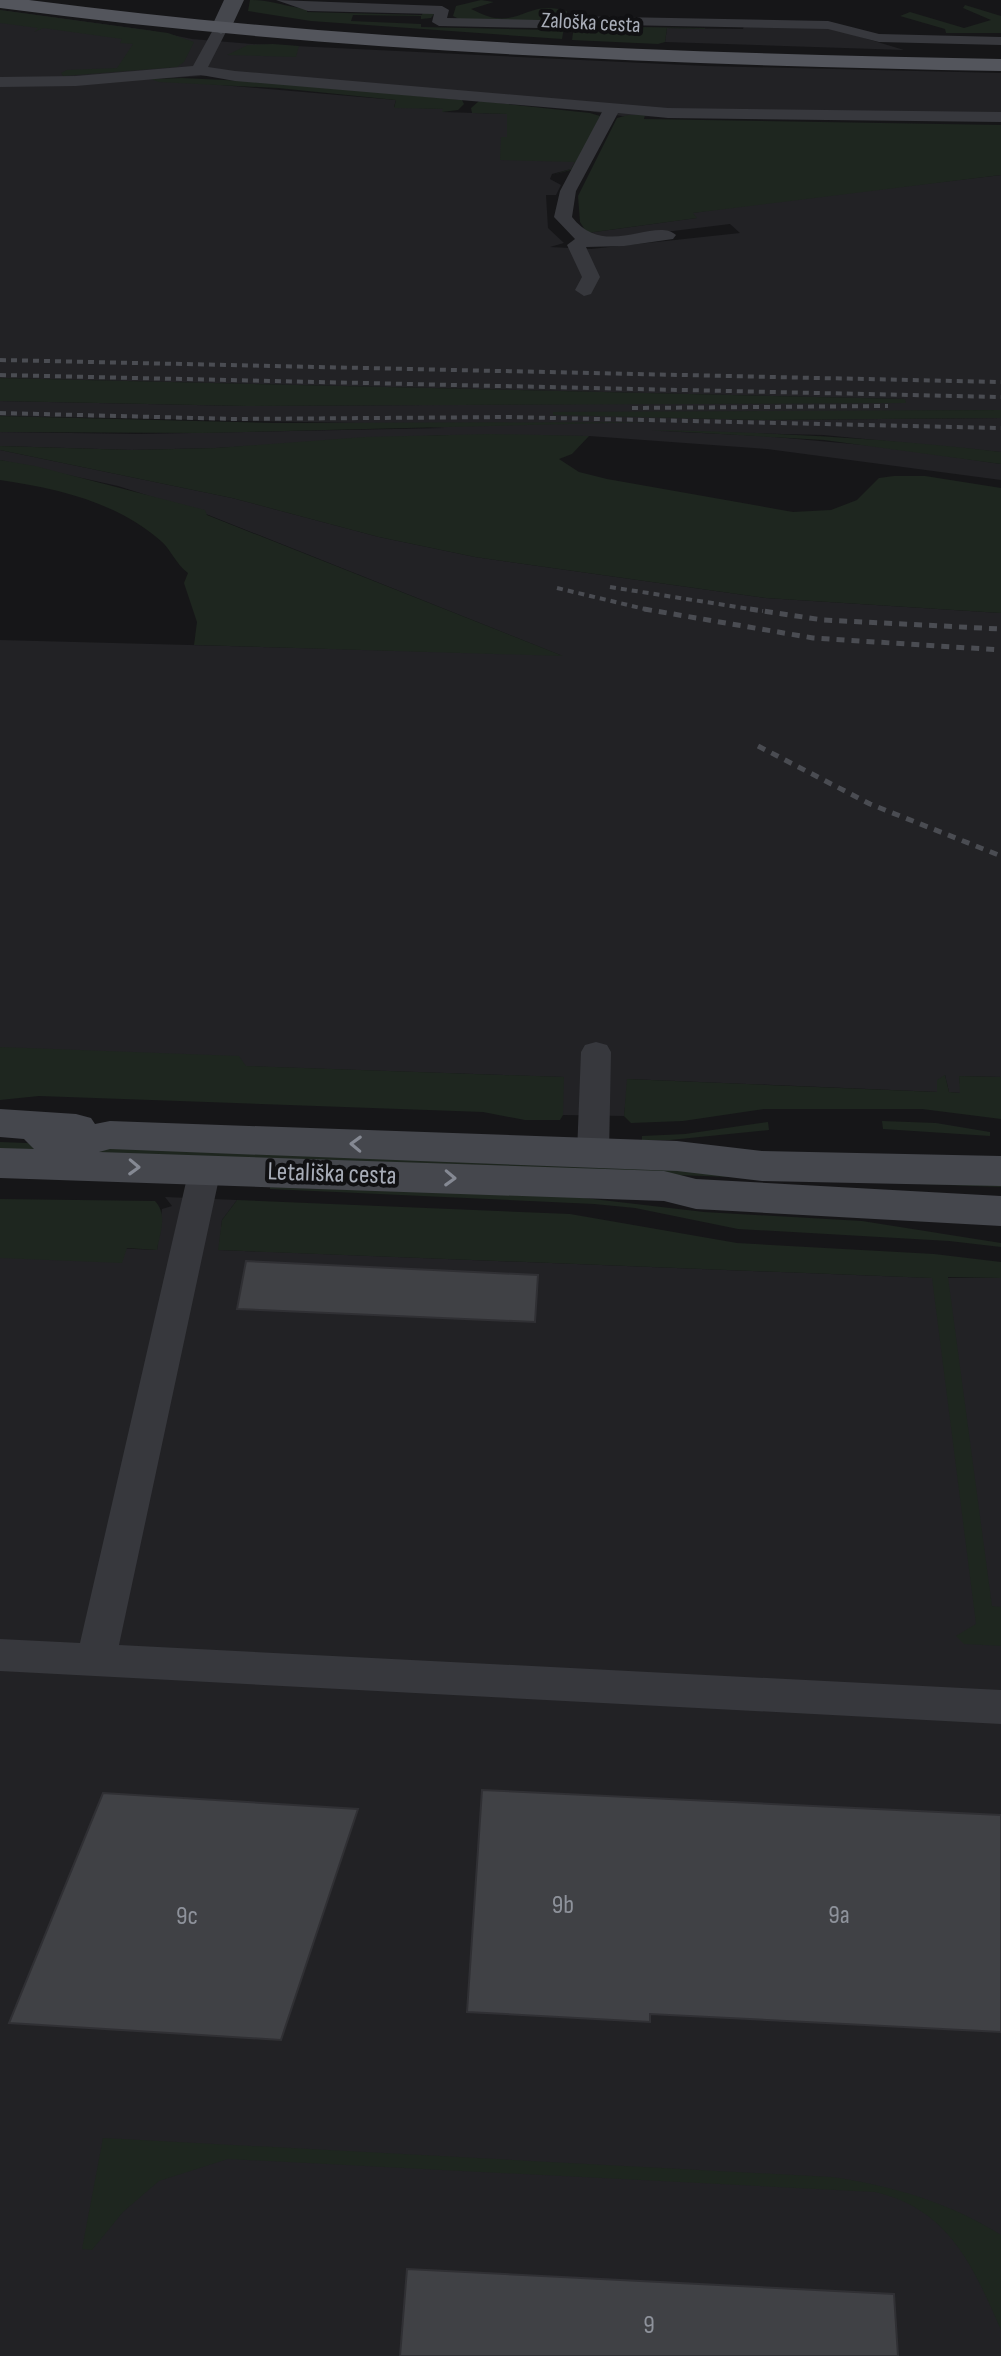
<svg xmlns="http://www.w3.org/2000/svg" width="1001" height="2356" font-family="'Sofia Sans Condensed',sans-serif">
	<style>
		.built { fill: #222225 }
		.green { fill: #1e261f }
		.building { fill: #404145; stroke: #303034; stroke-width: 2 }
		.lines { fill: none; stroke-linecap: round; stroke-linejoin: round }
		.street { fill: #37383d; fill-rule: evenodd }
		.secondary { fill: #45474d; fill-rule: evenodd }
		.primary { fill: #53555c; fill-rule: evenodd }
		.rail-far1 { stroke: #4a4c52; stroke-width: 4; stroke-dasharray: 6 5; stroke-linecap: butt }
		.rail { stroke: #4a4c52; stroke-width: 5; stroke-dasharray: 8 7; stroke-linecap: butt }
		.oneway { stroke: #858993 }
		.labels { text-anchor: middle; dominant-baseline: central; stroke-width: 8; stroke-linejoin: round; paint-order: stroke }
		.far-street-label { font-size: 22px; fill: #a8adb8; stroke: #111113 }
		.street-label { font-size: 26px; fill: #a8adb8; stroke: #111113 }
		.near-number-label { font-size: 26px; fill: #8e929b }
	</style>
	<rect width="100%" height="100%" fill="#161618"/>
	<path class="built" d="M0,10L147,30L192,39L252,44L706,66L1001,73V121L622,116L466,93L220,75L153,79L396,100L394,107L443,109V112L507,114V137H502L576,162L571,169L552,174L550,179L561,185L556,195H546L548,228L564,243L550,247L591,249L740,233L730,224L608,239L587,233L696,218L692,213L762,203L1001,175V410L553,414L761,420L1001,418V452L823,435L660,431L764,436L886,447L1001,464V480L767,449L589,436L444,435L216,448L132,450L0,446V432L139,434L444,428L356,423L0,416V401L246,406L905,402L904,399L0,378Z
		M744,26L831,28L904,50L665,42L667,28L743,29Z
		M0,450L232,498L379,537L475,557L766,598L1001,613V1077L959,1076L961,1093L949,1092L945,1075L938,1092L628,1079L624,1116L563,1115V1077L0,1058V640L560,655L206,514L118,486L0,460Z
		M165,1197L237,1200L222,1220L219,1250L932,1278H1001V2356H0V1243L157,1250L162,1209L172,1206Z"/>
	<path class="green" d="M250,0C273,0 285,7 307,9V12L422,15L423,11L434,14L431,18L421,19V16L353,15L351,21L421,24V27L550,30L552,25L565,22L562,39L311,21L248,11Z
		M481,0L494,2L471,9C478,12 487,17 495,18C522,22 532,0 567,11L566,18L538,21L461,20L453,16L456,6Z
		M965,5L1001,16V33H946L945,29L900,16L910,12L964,28L991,20L963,8Z
		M0,10L168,33L194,42L184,62L177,67L63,76L61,73L67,70L117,68L133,44L120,43L122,39L43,28L34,32L38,28L0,23Z
		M574,26L705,28V29L667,28L665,42L658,44L572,40Z
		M273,44L299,46L296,57L227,55L248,45Z
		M182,78L264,82L462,100L464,104L458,110L442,112L443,109L394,108L396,100L278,88L159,82L151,79Z
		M479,101L590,113L600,116L574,169L552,175L571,169L575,162L500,160L501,137H507V114L472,113L471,108Z
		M628,115H645L644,119L1001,125V175L693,213L697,218L587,233L580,222L578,196L617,118Z
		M0,378L905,399L906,403L246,406L0,401Z
		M1001,410V418L761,420L553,415V412Z
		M0,416L274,423L649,422L203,433L0,432Z
		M651,430C768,432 884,438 1001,452V464L824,440Z
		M491,434L589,436L572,454L559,459L579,472L607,479L793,512L831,510L857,500L879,478L894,476H925L1001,488V613L766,598L475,557L379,537L232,498L0,450V446L132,450L216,448L365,437Z
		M0,460L35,466L205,510L207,515L563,656L194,645L197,622L184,583L188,573C175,563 172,551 161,541C117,502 56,488 0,480Z
		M0,1047L239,1056L246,1066L564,1077L563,1115L560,1120H525L483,1112L39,1096L0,1100Z
		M945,1075L949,1092L960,1093L959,1076L1001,1077V1119L922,1109H764L683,1121L631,1123L624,1116L627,1079L937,1092V1080Z
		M882,1121L936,1123L990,1132V1136L883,1129Z
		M768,1122L769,1130L670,1140H642V1136L685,1134Z
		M0,1142L1001,1180V1187L0,1150Z
		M270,1187L576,1197L704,1212L862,1221L1001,1243V1247L949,1241L738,1229L635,1208L594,1204L270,1189Z
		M0,1199L155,1201C168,1215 160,1232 157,1250L127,1248L122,1263L0,1258Z
		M237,1200L570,1214L737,1243L934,1254L1001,1262V1278L948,1277L992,1606L1001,1607V1646L964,1644L956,1636L976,1624L932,1278L218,1250L222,1220Z
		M103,2138L831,2177C890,2185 951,2203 1001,2235V2330C973,2266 949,2209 875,2192L228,2159L159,2181L123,2212L92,2250L82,2249Z"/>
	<path class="building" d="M246,1261L538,1275L535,1322L237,1309Z
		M482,1790L1001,1815V2032L650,2014V2022L467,2012Z
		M103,1793L358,1809L281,2040L9,2023Z
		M407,2269L894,2294L898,2356H400Z"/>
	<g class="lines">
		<path class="street" d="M276,0L442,6L449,10L447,18L539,20L566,16L828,21L879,34L1001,37V45L879,42L828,29L566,24L539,28L439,26L432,22L434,14L308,11Z
			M221,24L228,28L208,67L235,71L668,108L1001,112V122L668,118L618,113L576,191L572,217C605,260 655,216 676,235L673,239L624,246L586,247L600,277L591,294L584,296L575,290L582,277L567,245L575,239L554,217L560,191L602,112L235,81L201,75L76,86L0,87V77L76,76L193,66L214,28Z
			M596,1042L607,1045L611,1052L609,1153L604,1161L593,1164L582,1161L577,1153L581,1052L585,1045Z
			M205,1158L216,1161L221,1169L119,1645L1001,1690V1724L0,1671V1639L80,1643L189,1169L194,1161Z"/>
		<path class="secondary" d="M224,0H244L231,28L221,34L211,28Z
			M0,1109L76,1114L91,1118L95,1124L110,1121L677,1141L762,1151L1001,1156V1186L762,1181L677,1171L110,1149L99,1152L664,1171L696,1179L1001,1196V1226L696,1209L664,1201L0,1178V1148L34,1149L24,1139L0,1137Z"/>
		<path class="primary" d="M0,0H29C352,42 676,53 1001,59V71C665,65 334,52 0,8Z"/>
		<path class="rail-far1" d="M0,360L1001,382
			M0,375L1001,397
			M632,408L888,406
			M0,413L235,419L510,417L1001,428
			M610,587L763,611
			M557,588L653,611"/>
		<path class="rail" d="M644,609L813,638L1001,650
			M750,609L823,620L1001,629
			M758,746L870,804L1001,856"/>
	</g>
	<defs><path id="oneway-chevron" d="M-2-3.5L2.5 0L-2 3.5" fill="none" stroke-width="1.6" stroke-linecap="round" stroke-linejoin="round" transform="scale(2)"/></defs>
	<g class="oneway">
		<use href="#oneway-chevron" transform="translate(356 1144) rotate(-178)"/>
		<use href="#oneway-chevron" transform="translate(134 1167) rotate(2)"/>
		<use href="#oneway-chevron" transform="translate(450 1178) rotate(2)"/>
	</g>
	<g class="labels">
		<g class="far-street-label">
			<text transform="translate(591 23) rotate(3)">Zaloška cesta</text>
		</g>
		<g class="street-label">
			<text transform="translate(332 1174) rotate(2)">Letališka cesta</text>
		</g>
		<g class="near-number-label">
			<text x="563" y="1905">9b</text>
			<text x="839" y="1915">9a</text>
			<text x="187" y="1916">9c</text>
			<text x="649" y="2325">9</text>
		</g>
	</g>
</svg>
